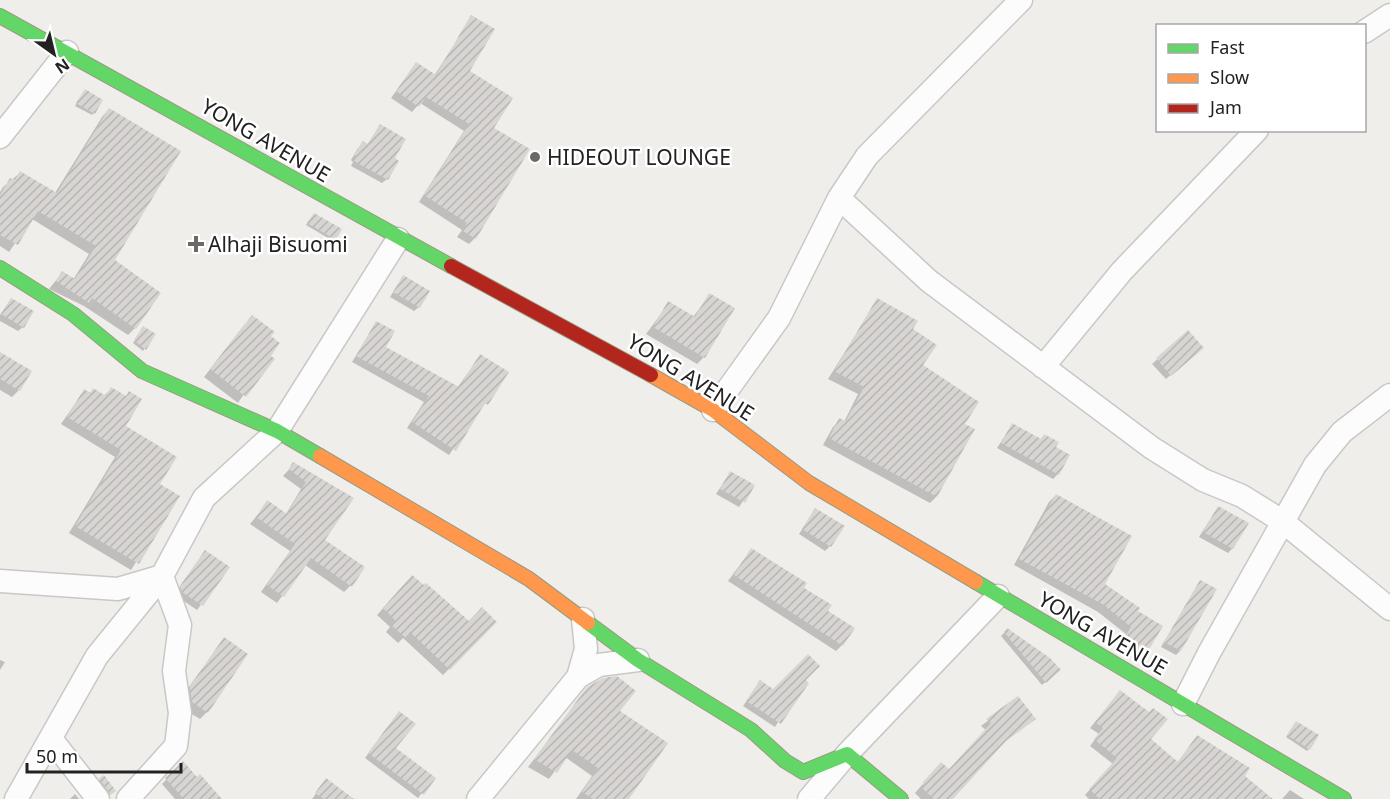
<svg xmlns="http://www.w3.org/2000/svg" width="1390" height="799" font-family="'Noto Sans',sans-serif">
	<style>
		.shadow { fill: #0003 }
		.building { fill: url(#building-hatch) }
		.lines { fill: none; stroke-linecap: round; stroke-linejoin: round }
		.street-casing { stroke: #c9c8c7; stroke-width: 25 }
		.fast-casing { stroke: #999a82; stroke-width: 16 }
		.slow-casing { stroke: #999a82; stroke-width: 16 }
		.jam-casing { stroke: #999a82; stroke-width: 16 }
		.street { stroke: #fdfcfc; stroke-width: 22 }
		.fast { stroke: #63d668; stroke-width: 14 }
		.slow { stroke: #ff974d; stroke-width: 14 }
		.jam { stroke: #b3261e; stroke-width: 14 }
		.poi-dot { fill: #6a6968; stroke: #fff; stroke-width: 2 }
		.labels { text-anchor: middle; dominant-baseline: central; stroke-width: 5; stroke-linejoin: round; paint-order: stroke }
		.street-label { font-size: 21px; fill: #222; stroke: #fff }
		.poi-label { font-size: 21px; fill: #222; stroke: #fff; text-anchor: start }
	</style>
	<defs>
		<pattern id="building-hatch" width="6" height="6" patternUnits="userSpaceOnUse" patternTransform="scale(1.5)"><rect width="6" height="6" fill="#d7d4d2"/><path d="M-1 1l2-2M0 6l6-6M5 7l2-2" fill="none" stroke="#b8b6b4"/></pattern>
	</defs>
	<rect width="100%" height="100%" fill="#f0eeeb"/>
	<path class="shadow" d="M472,17L468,72L492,128L475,238L469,244L457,237L462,230L419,202L464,131L420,103L412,112L391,98L416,64L434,76Z
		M83,93L101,101L92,115L75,106Z
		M109,109L113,261L135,328L128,335L84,306L49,289L62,273L73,280L89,254L32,219L9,252L0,246V192L3,187L20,173L55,193L102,117Z
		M380,126L393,159L387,179L382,183L351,166L353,162L351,160L358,148L363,143L367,145Z
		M312,217L335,239L333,241L306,225Z
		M403,277L419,307L414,311L390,297Z
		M710,295L704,357L697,364L646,334L669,303L693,317Z
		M11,299L23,327L18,331L0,321V315Z
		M878,299L911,329L921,365L963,424L936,497L930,503L823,445L833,427L840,420L844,422L858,394L828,379Z
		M376,323L384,348L457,388L480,356L507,372L449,455L407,428L424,402L352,362Z
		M245,324L269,336V356L238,403L204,377Z
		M142,330L154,335L143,351L133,343Z
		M1188,332L1197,353L1166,379L1152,364Z
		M0,354L19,390L12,397L0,390Z
		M111,389L124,427L158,484L178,496L131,570L69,533L115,457L61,424L84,391L104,396Z
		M1012,425L1040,440L1044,436L1054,448L1058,474L1053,479L997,448Z
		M294,464L352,499L323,540L350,586L344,592L305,565L277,603L261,592L290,551L250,524L268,502L286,514L301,489L283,476Z
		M730,473L753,486L739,507L716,494Z
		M1056,495L1103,585L1136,612L1146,652L1140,658L1118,646L1126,634L1098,612L1014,565L1049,502Z
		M1218,507L1232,549L1228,553L1199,537Z
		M815,510L830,546L825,551L799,534Z
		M751,550L802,589L826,611L842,645L836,651L728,581Z
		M201,557L228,568L197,610L178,597L176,592Z
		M1200,581L1180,651L1176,655L1161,647Z
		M406,583L469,623L495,622L443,675L403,638L398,643L386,632L390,627L377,615Z
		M1007,630L1056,673L1042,685L1001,636Z
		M224,639L207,712L200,719L185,710L183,695Z
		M0,660L5,662L0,670Z
		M804,680L775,727L743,706L760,682L774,691Z
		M588,689L617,711L629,799H576L592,776L565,757L549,779L528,767Z
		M1120,692L1149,739L1177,763L1197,737L1270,799H1089L1085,795L1113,764L1090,746L1099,734L1090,728Z
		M1018,698L1000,745L951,799H921L915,793L935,770L949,771L986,730L981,726Z
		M395,717L394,748L434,778L418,798L365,758Z
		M1294,725L1309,749L1307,751L1286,737Z
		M183,763L207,799H175L162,784Z
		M103,777L114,791L108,796L98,781Z
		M326,780L352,799H312Z
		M1290,790L1304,799H1282Z
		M75,794L79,799H70Z"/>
	<path class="building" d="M471,15L495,29L470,71L513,98L494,128L530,149L476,239L463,231L467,223L424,195L469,124L426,97L419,107L396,91L416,62L436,75Z
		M85,89L103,100L95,114L76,103Z
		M109,108L181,151L115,260L161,293L136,329L92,298L89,303L56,281L62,271L75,279L96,246L38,211L18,245L0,235V195L10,178L15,180L20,171L57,193Z
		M380,124L406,139L395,158L399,161L388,180L354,161L357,157L354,155L363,141L368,144Z
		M314,213L342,229L336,240L307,223Z
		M403,275L430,291L420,308L393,292Z
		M709,293L735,308L705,358L653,327L668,301L695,317Z
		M11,298L34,311L24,328L1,314Z
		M877,298L918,321L913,329L937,345L923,365L979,402L965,424L975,429L937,497L829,438L839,418L846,421L864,387L834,371Z
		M252,315L275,332L271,336L280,343L271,356L275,359L246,397L210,369Z
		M376,321L395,331L386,347L459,387L480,354L509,372L488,405L485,403L456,451L412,422L429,396L356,356Z
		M143,326L156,334L146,350L134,340Z
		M1188,330L1204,348L1171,376L1156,358Z
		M0,352L32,371L20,391L0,379Z
		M111,387L126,396L129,391L142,399L126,426L177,457L160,484L180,496L139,564L75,526L121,450L67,417L84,389L90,393L93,388L106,396Z
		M1012,423L1041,439L1044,434L1059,442L1056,447L1070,455L1059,475L1001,443Z
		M293,462L354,498L325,540L365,567L352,587L311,558L284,597L267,585L295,544L256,517L267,500L287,514L306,482L289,469Z
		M730,471L755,485L745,503L720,489Z
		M1056,494L1132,536L1105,584L1140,608L1138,611L1163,626L1147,653L1123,640L1131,627L1104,605L1019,559Z
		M1218,506L1249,523L1233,549L1203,532Z
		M815,508L845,526L831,547L802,529Z
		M751,548L807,583L804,588L832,605L828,611L855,628L843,646L734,575Z
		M205,550L230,567L203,606L182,592L180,586Z
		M412,575L424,585L426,583L469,621L482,607L497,622L450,670L410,632L406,638L391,625L395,620L383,608Z
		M1200,580L1217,589L1181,651L1164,642Z
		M1007,628L1050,658L1061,670L1046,683L1004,632Z
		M224,637L248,654L208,713L192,702L190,686Z
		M808,654L820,666L806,680L809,683L781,724L746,701L760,680L773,689Z
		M617,676L636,691L620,711L668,743L629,799H593L582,792L598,768L572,750L557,773L534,759L587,687L603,678Z
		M1120,690L1149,712L1153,708L1168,719L1151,739L1178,762L1197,735L1250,768L1245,776L1273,799H1100L1089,789L1117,758L1094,739L1103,728L1095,722Z
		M1018,696L1036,719L1006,741L953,799H934L923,789V782L941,762L949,769L991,723L986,719Z
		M399,711L416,724L396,748L436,778L424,795L368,753Z
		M1296,721L1319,735L1310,750L1287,735Z
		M183,761L197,777L200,774L222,799H184L165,778Z
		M104,775L116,791L111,795L99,778Z
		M326,778L354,799H324L315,793Z"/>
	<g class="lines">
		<defs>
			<path id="street" d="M1364,32L1390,15
				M0,137L67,52
				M839,198L929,281L1152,448L1203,480L1242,496L1282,521L1390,609
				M1043,367L1122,271L1257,130
				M713,410L779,318L839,198L867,156L1021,0
				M0,581L118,589L162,576L180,625L174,671L180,713L176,746L128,799
				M578,677L599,665L638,660
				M1183,704L1209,653L1315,465L1342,432L1390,395
				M52,740L98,799
				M16,799L97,656L162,576L204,498L277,431L398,239
				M478,799L578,677L586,649L583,619
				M809,799L847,754L998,596"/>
			<path id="fast" d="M0,16L451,266
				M0,268L73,314L142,371L277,431L320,456
				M976,582L1344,799
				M588,623L638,660L751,730L785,761L803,772L847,754L901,799"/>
			<path id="slow" d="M651,375L713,410L809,483L976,582
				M320,456L529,579L588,623"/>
			<path id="jam" d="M451,266L651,375"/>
		</defs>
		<use href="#street" class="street-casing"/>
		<use href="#fast" class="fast-casing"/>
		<use href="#slow" class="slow-casing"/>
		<use href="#jam" class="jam-casing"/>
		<use href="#street" class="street"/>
		<use href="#fast" class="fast"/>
		<use href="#slow" class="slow"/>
		<use href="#jam" class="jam"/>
	</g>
	<g class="poi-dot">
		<circle cx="535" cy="157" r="6"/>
		<path d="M193 235h6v6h6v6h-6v6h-6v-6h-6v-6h6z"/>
	</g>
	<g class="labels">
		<g class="street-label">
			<text transform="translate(266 140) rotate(30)">YONG AVENUE</text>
			<text transform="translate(691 377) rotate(32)">YONG AVENUE</text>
			<text transform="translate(1103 633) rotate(30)">YONG AVENUE</text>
		</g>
		<g class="poi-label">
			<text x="547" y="157">HIDEOUT LOUNGE</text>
			<text x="208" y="244">Alhaji Bisuomi</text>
		</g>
	</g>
	<rect x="1156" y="24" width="210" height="108" fill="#ffffff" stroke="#a7a7a7" stroke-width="1.5"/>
	<rect x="1168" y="44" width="30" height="9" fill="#63d668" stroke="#a7a7a7" stroke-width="1.5"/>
	<text x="1210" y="54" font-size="18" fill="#222222">Fast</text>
	<rect x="1168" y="74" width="30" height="9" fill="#ff974d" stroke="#a7a7a7" stroke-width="1.5"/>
	<text x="1210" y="84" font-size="18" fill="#222222">Slow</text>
	<rect x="1168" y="104" width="30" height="9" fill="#b3261e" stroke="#a7a7a7" stroke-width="1.5"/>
	<text x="1210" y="114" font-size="18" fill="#222222">Jam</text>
	<g transform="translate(54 54) rotate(146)" stroke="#ffffff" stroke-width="4.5" paint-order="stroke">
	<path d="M0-4.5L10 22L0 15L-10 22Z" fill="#222222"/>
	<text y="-9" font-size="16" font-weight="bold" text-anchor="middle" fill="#222222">N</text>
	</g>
	<path d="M27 763v9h154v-9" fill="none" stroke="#222222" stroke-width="3"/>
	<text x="36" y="763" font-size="18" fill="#222222" stroke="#ffffff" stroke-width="4.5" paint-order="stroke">50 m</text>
</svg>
